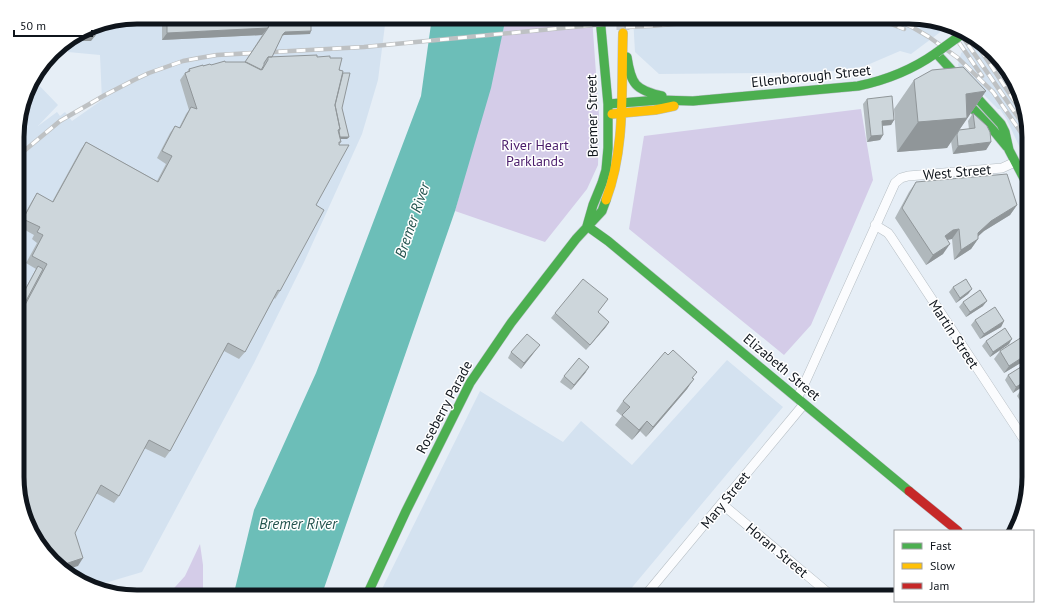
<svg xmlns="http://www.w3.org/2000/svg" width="1046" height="614" font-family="'PT Sans',sans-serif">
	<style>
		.built { fill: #d4e2f0 }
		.green { fill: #d4cce8 }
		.water { fill: #6cbeb8 }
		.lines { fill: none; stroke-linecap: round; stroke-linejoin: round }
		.secondary-tunnel { stroke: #c6cdd5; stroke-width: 13; stroke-dasharray: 13 6; stroke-linecap: butt }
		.street-casing { stroke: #b6bec4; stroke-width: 10 }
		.fast-casing { stroke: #b6bec4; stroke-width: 10 }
		.slow-casing { stroke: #b6bec4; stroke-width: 10 }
		.jam-casing { stroke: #b6bec4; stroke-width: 10 }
		.street { stroke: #fbfcfe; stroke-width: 9 }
		.fast { stroke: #4caf50; stroke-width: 9 }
		.slow { stroke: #ffc107; stroke-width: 9 }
		.jam { stroke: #c62828; stroke-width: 9 }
		.rail-casing { stroke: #bec1c3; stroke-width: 4.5 }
		.rail { stroke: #fff; stroke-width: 3; stroke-dasharray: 9; stroke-linecap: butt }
		.fast-bridge-casing { stroke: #b6bec4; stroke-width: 10; stroke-linecap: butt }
		.fast-bridge { stroke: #4caf50; stroke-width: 9 }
		.wall { fill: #b0b8bc }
		.shaded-wall { fill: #909699 }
		.building { fill: #cdd6db; stroke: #909699 }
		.labels { text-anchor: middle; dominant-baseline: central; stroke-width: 3; stroke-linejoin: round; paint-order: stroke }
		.street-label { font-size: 14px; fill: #0f151c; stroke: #fff }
		.park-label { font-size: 14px; fill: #4a1c6b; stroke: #fff }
		.water-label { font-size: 15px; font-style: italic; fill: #24544f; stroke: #fff }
		.rim { fill: none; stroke: #0f151c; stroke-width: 5 }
	</style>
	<rect width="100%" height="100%" fill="#e6eef6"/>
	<path class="built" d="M137,17H386L378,80L362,134L305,260L254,363L142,572L95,586L77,581L37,543L18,492V122L29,84L33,79L58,105L38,126L57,112L60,116L65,112L72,121L102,100L100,55L68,52V41L91,26Z
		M633,17H909L947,27L911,54L900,51L865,66L836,71L766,73L659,74L635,52Z
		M978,41L1009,71L1029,129V162L1021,150L1007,120L1000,109H998L962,73L958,65L961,53Z
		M727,360L783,407L624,597H378L480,391L563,442L581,421L632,465Z"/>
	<path class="green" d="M506,17H592L599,116L598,165L587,189L545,242L455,211L497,56Z
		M861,109L873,180L811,325L784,355L629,229L644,136Z
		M200,544L203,565V597H166L185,576Z"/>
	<path class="water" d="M432,17H506L491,88L455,211L321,597H233L254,510L316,373L421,96Z"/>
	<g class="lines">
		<path class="secondary-tunnel" d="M623,17V33"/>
		<defs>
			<path id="street" d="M875,225L888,233L891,237L1029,447
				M797,398L802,389L895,183L901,178L908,176L1002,168L1015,162
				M722,504L833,597
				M644,597L804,404"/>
			<path id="fast" d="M627,57C631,84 635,90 662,96
				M961,96L993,130L1007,147
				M608,104L659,100L693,101L858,86C887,80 912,70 936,53L1001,124L1005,132L1009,150L1029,188
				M587,226L608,241L909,491
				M587,226L593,205L602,183L606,170L608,148V104L600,17
				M366,597L406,511L470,383L511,323L576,239L602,211L606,200"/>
			<path id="slow" d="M612,114L655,110L674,106
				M606,200C626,147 621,89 623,33"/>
			<path id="jam" d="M909,491L958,531"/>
		</defs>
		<use href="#street" class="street-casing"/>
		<use href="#fast" class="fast-casing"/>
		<use href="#slow" class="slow-casing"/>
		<use href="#jam" class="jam-casing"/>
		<use href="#street" class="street"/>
		<use href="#fast" class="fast"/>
		<use href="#slow" class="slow"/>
		<use href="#jam" class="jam"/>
		<defs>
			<path id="rail" d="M863,17L891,24L904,29
				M889,17L912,27L929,37L958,58L993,92L1029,144
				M626,27L651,26L751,17
				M949,28L982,76
				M958,30L1029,133
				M970,34L1023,114
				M18,156L60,121L105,95L134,80L149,73L183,61L199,58L217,55L364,47L678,17"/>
		</defs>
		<use href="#rail" class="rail-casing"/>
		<use href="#rail" class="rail"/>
		<defs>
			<path id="fast-bridge" d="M936,53L965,32"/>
		</defs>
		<use href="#fast-bridge" class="fast-bridge-casing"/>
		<use href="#fast-bridge" class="fast-bridge"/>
	</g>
	<path class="wall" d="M162,17H311L310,34L284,35L282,36L272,57H317L330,58L343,73L342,108L349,137L347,139H340L341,142L339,145L316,205L280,291L275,299L274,298L245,352L239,359L224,351L170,451L165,458L144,448L119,496L114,503L96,493L75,533L78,566L18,492V302L36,269L26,263L37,243L32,239L34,235L18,226L32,201L37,193L52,202L81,149L86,142L157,181L166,164L157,158L170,133L175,126L179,128L186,114L189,110L180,80L185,73L187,72L189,69L225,62H245L262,35L162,40Z
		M914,80L986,91L959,130L969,129L968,121L973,113L991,142L986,150L953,154L951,141L947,148L897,152L894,109Z
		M867,99L894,120L891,125L882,126L883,135L880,140L867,142L863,104Z
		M916,182L1017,205L1010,215L984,231L978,236V239L971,249L954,260L952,239L947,240L943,254L926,265L895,218L909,192Z
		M953,287L972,289L968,294L956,303L949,292Z
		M608,299L598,312L609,322L586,350L551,318L555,313Z
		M963,302L983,306L966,317L959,307Z
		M975,320L1004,321L1001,327L980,339L971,325Z
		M1029,336V358L1004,373L994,359L1000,351L1024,339Z
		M986,341L1009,344L990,357L982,346Z
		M536,350L521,369L508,358L511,352Z
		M1029,362V382L1013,393L1005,380L1008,375Z
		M586,372L571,390L560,382L564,376Z
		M693,378L687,389L646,437L640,431L632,440L615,425L622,416L616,411L623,401Z
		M1029,384V414L1017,396L1022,388Z"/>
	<path class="shaded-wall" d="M268,28L262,35L162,40L167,33Z
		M311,31L310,34L284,35L281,36L285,32Z
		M75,36H95L91,41H72Z
		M986,91L947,148L897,152L918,122L966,94Z
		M894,120L891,125L878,126L882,121Z
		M883,135L880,140L867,142L871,136Z
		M337,137H349L347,139H336Z
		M991,142L986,150L953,154L958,146Z
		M1017,205L1010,215L984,231L971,243L978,233L991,221Z
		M959,229L952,239L946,240L945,236L953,230Z
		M978,239L971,249L954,260L961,250Z
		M950,244L943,254L926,265L933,255Z
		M972,289L968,294L956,303L960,298Z
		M987,301L983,306L966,317L970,312Z
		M1004,321L1001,327L980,339L984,334Z
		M609,322L606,327L586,350L590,345Z
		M1012,339L1009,344L990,357L993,352Z
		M540,345L536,350L521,369L524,363Z
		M1029,353V358L1004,373L1009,366Z
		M589,367L586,372L571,390L574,385Z
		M694,379L687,389L646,437L653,427Z
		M1029,379V382L1013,393L1016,387Z
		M647,421L640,431L632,440L639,430Z
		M83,558L78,566L65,570L58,563Z"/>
	<path class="building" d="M167,17H272L268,28L167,33Z
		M272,17H311V31L285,32L283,34L272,57H268L264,63V65L261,70L245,62L268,28Z
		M95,25V36H76L91,26Z
		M317,55V57L330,56V58H342L339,70L343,71L335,105L340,129L338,130L341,142H339V145H349L316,205L324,210L280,291L278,290L245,352L228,343L170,451L149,440L119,496L101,485L75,533L83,558L65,564L58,563L37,543L18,492V318L47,264L32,256L43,235L37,232L40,227L23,219L37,193L53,202L86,142L158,182L172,156L162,151L175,126L180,128L191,107L197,109L185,73L190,71L189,69L203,65V66L210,64L211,65L225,61V62H246L262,70L268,60V57Z
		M963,67L986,91L966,94L967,118L918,122L914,80L932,70Z
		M343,73H350L342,108L349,137H340L339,131L340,129L335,105Z
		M892,96L894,120L882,121L883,135L871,136L867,99Z
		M973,113L987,126L990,132L991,142L958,146L957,134L959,130L975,128Z
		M1007,174L1017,205L991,221L978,233V239L961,250L959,229L953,230L945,236L950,244L933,255L902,208L916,182Z
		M38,266L43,269L18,316V303Z
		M583,279L608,299L598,312L609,322L590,345L555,313Z
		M966,279L972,289L960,298L953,287Z
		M980,290L987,301L970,312L963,302Z
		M995,307L1004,321L984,334L975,320Z
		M1005,328L1012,339L993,352L986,341Z
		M527,334L540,345L524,363L511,352Z
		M1029,336V353L1009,366L1000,351L1022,337L1024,339Z
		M673,350L697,372L692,378L694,379L653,427L647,421L639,430L622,415L630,407L623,401L665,352L668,355Z
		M579,358L589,367L574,385L564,376Z
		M1029,362V379L1016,387L1008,375Z
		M1029,384V398L1022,388Z"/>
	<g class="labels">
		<g class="street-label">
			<text transform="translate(811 76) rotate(-6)">Ellenborough Street</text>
			<text transform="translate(592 116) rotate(-91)">Bremer Street</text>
			<text transform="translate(957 172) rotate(-5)">West Street</text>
			<text transform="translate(954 334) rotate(57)">Martin Street</text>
			<text transform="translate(782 367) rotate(40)">Elizabeth Street</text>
			<text transform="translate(444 407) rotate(-62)">Roseberry Parade</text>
			<text transform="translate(725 500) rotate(-51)">Mary Street</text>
			<text transform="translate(777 550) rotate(40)">Horan Street</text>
		</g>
		<g class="park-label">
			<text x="535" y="145">River Heart<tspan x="535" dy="16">Parklands</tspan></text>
		</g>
		<g class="water-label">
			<text transform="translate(412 220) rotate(-71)">Bremer River</text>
			<text x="298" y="523">Bremer River</text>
		</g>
	</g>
	<path d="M0 0H1046V614H0ZM137 24H909A113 113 0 0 1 1022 137V477A113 113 0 0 1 909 590H137A113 113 0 0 1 24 477V137A113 113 0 0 1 137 24Z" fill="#fff" fill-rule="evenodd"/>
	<path class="rim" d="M137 24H909A113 113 0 0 1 1022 137V477A113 113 0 0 1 909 590H137A113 113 0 0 1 24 477V137A113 113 0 0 1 137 24Z"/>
	<rect x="894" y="530" width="140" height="72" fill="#ffffff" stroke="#9fa1a4"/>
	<rect x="902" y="543" width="20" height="6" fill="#4caf50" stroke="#9fa1a4"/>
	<text x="930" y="550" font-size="12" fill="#0f151c">Fast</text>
	<rect x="902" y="563" width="20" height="6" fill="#ffc107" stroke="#9fa1a4"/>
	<text x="930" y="570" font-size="12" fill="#0f151c">Slow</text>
	<rect x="902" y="583" width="20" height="6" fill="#c62828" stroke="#9fa1a4"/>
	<text x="930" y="590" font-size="12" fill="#0f151c">Jam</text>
	<path d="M14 30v6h78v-6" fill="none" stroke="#0f151c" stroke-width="2"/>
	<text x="20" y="30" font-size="12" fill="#0f151c" stroke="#ffffff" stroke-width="3" paint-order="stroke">50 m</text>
</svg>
